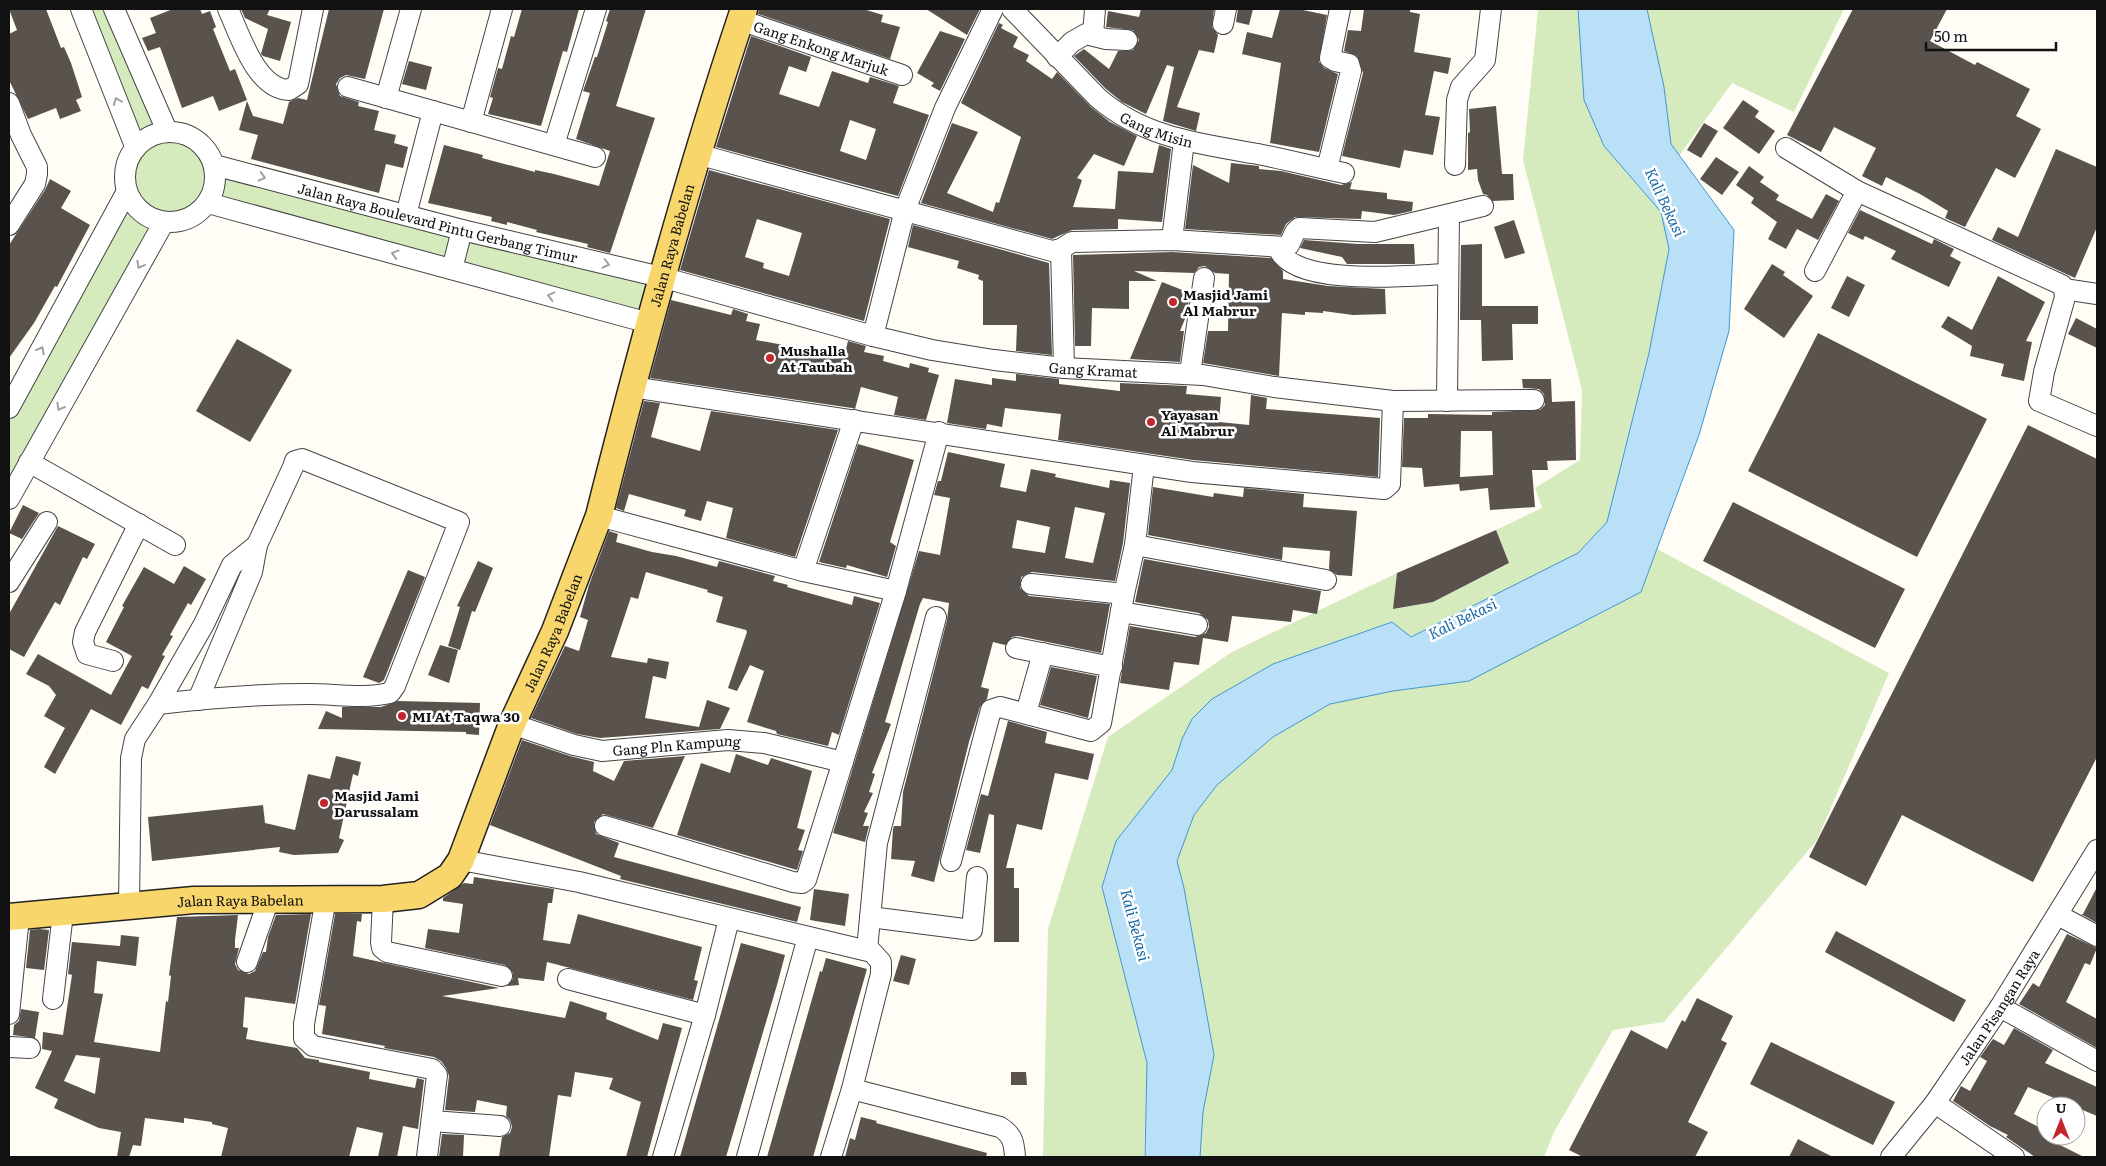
<svg xmlns="http://www.w3.org/2000/svg" width="2106" height="1166" font-family="Literata,serif">
	<style>
		.green { fill: #d5ebbd }
		.water { fill: #b9e0f7; stroke: #3f96cf }
		.building { fill: #5a524d; fill-rule: evenodd }
		.lines { fill: none; stroke-linecap: round; stroke-linejoin: round }
		.minor-casing { stroke: #444; stroke-width: 22 }
		.major-casing { stroke: #222; stroke-width: 29 }
		.minor { stroke: #fff; stroke-width: 20 }
		.major { stroke: #f9d66b; stroke-width: 26 }
		.oneway { stroke: #a0a0a0 }
		.poi-dot { fill: #c4262e; stroke: #fff; stroke-width: 2 }
		.labels { text-anchor: middle; dominant-baseline: central; stroke-width: 5; stroke-linejoin: round; paint-order: stroke }
		.street-label { font-size: 14px; fill: #111; stroke: #fff }
		.poi-label { font-size: 14px; font-weight: bold; fill: #111; stroke: #fff; text-anchor: start }
		.water-label { font-size: 15px; font-style: italic; fill: #1768a6; stroke: #fff }
	</style>
	<rect width="100%" height="100%" fill="#fffdf5"/>
	<path class="green" d="M81,9H114L167,131C194,135 202,141 215,165L661,277L649,323L208,203L188,219L164,223L9,499V408L126,193L124,168L135,146Z
		M1538,9H1578L1580,33L1604,146L1661,212L1669,249L1649,353L1607,522L1578,553L1410,637L1391,622L1273,664L1212,699L1182,739L1172,770L1116,841L1102,887L1147,1063L1144,1157H1043L1048,929L1108,737L1232,652L1397,573L1394,609L1433,602L1508,564L1496,530L1542,508L1535,488L1580,460L1582,390L1523,160Z
		M1647,9H1844L1794,112L1732,83L1679,156L1671,144L1664,87Z
		M1657,549L1889,673L1817,840L1664,1022L1613,1030L1554,1132L1544,1157H1200L1203,1112L1214,1055L1184,888L1176,861L1194,815L1217,785L1273,737L1330,704L1393,691L1641,592Z"/>
	<path class="water" d="M1578,9H1647L1664,87L1671,144L1734,230L1729,331L1699,435L1641,592L1469,681L1393,691L1330,704L1273,737L1217,785L1194,815L1177,861L1184,888L1214,1055L1203,1112L1200,1157H1145L1147,1063L1102,887L1116,841L1172,770L1182,739L1192,719L1212,699L1273,664L1392,622L1411,637L1578,553L1607,522L1649,353L1669,249L1661,212L1604,146L1584,100Z"/>
	<path class="building" d="M9,9H46L61,48L64,47L71,63L82,97L76,100L81,111L60,119L56,108L28,119L9,80V34L17,30Z
		M173,9H200L202,14L210,11L216,27L213,29L230,71L235,69L247,100L219,111L213,96L182,108L160,47L148,51L142,38L156,33L150,18Z
		M241,9H270L267,15L291,22L280,61L263,56L261,54L268,29L245,18Z
		M329,9H384L365,79L346,75L340,78L336,84L340,96L359,102L358,106L379,111L374,130L396,135L394,143L408,147L403,168L386,164L379,193L251,159L258,135L239,130L247,101L253,116L283,124L289,102L298,98L307,100Z
		M522,9H579L567,52L563,51L541,126L488,114L493,98L490,97L498,68L502,69L511,36L514,37Z
		M610,9H646L616,106L655,118L610,253L587,247L588,244L536,232L537,230L507,222V225L491,221L492,217L428,203L444,145L483,155L482,158L535,172V170L554,174L599,186L610,151L576,139L590,93L583,91L595,57H597L608,22L606,21Z
		M759,9H863L883,15L881,22L900,27L890,59L758,14Z
		M926,9H980L967,35Z
		M1141,9H1214L1212,27L1218,35L1214,53L1199,50L1177,107L1200,113L1196,131L1163,121L1174,67L1167,65L1146,114L1122,102L1106,89L1074,56L1084,49L1109,69L1118,51L1133,50L1139,40L1133,30L1106,27L1108,11L1139,17Z
		M1238,9H1253L1249,25L1236,22Z
		M1280,9H1298L1327,15L1319,62L1324,68L1338,74L1319,152L1270,143L1281,63L1242,54L1247,32L1272,38Z
		M1364,9H1410V12L1420,14L1414,52L1451,58L1448,74L1434,71L1425,115L1440,117L1433,155L1404,150L1400,168L1342,156L1363,73L1357,56L1344,51L1348,30L1361,31Z
		M1853,9H1947L1930,41L1975,65L1977,62L2030,89L2016,116L2041,129L2015,178L1996,168L1965,227L1945,218L1948,211L1920,194L1886,177L1882,186L1862,176L1876,148L1834,127L1821,152L1787,135Z
		M999,23L1003,25L1001,28L1018,37L1013,47L1029,55L1026,61L1052,79L1057,72L1091,107L1110,122L1137,136L1124,166L1094,154L1077,178L1082,180L1073,207L1115,209L1118,171L1153,173L1159,145L1171,149L1162,222L1118,219V229L1072,230L1052,239L921,203L952,123L978,132L947,193L993,212L996,202L999,203L1021,137L961,103Z
		M940,31L965,39L940,91L931,86L934,83L917,73Z
		M751,36L811,57L806,72L789,66L779,94L819,107L832,71L868,83L870,77L899,86L893,103L929,115L898,196L716,147ZM850,120L876,129L866,160L840,151Z
		M409,61L432,67L426,90L402,84Z
		M1743,100L1759,111L1755,117L1775,131L1759,154L1723,128Z
		M1496,106L1502,174H1513L1514,200L1493,201L1487,195L1483,194L1478,180L1477,169L1468,170V133L1470,132L1469,109Z
		M1704,123L1718,131L1701,158L1687,150Z
		M2056,149L2097,167V227L2075,278L1992,240L1998,227L2018,237Z
		M1716,157L1739,172L1722,195L1700,179Z
		M1231,163L1259,166V169L1281,171L1341,185L1352,182L1350,189L1387,193V199L1413,202L1412,211L1394,215L1362,211L1361,219L1295,217L1286,224L1281,235L1185,229L1193,165L1229,183Z
		M1749,166L1764,177L1760,182L1779,195L1776,200L1812,219L1826,194L1839,201L1818,240L1797,229L1786,249L1768,239L1777,222L1751,203L1754,198L1736,185Z
		M709,170L890,219L864,321L680,270ZM757,219L802,233L789,276L763,268L764,263L745,257Z
		M50,179L71,191L61,208L90,225L57,287L55,286L34,323L9,358V245L45,190Z
		M1860,210L1932,244L1934,239L1954,249L1950,256L1961,262L1949,287L1891,259L1896,251L1865,236L1863,240L1848,233Z
		M1514,220L1525,253L1505,259L1494,227Z
		M913,225L1049,263L1052,355L1016,351L1017,325H983V281L978,279L979,275L957,268L959,261L908,247Z
		M1304,240L1358,244H1414L1415,264H1347L1342,257L1300,248Z
		M1482,244V306H1538V324H1512L1513,360L1482,361L1481,320H1460L1461,245Z
		M1172,252L1271,258L1283,271V279L1328,286L1385,289L1386,314L1353,315L1323,311V313L1305,312V315L1282,313L1279,376L1203,363L1208,331H1228L1229,274L1215,273L1205,266L1199,267L1194,273L1134,271L1157,281H1129V309L1092,308L1091,346H1075L1073,255Z
		M1772,264L1785,272L1783,275L1813,296L1784,338L1744,309Z
		M1847,276L1865,285L1849,317L1831,308Z
		M1998,276L2045,302L2026,341L2032,342L2024,381L2001,376L2004,364L1970,356L1972,346L1941,327L1948,316L1972,330Z
		M1162,282L1190,293L1187,314L1180,331H1184L1180,362L1130,359Z
		M671,300L731,315L733,309L748,314L746,321L760,324L756,340L821,352L822,348L845,353L848,341L866,346L864,352L884,356L883,361L909,368L910,363L929,368L928,372L939,375L926,420L894,415L898,397L861,387L855,409L852,408L650,378Z
		M2076,318L2097,329V348L2068,334Z
		M1818,333L1987,419L1917,557L1748,471Z
		M237,339L292,370L250,442L196,411Z
		M1016,374L1059,379V384L1120,391V383L1187,386L1186,394L1221,397L1219,422L1249,425L1251,395L1267,398L1266,409L1380,418L1378,477L1193,460L1058,440L1061,414L1005,408L1002,427L987,424L986,429L947,423L955,379L992,385V378L1016,381Z
		M1522,379H1551L1552,402L1575,401L1576,460L1547,461L1548,470H1532L1535,507L1490,510L1488,488L1460,491L1459,484L1424,487L1422,468L1402,467L1404,418H1428V414L1492,415V412L1540,410L1545,405L1544,394L1539,389L1523,388ZM1461,431H1492L1493,475L1460,477Z
		M644,401L660,403L651,437L700,451L711,411L838,430L795,557L726,538L733,508L707,501L701,521L684,516L686,510L629,494L624,511L616,508Z
		M2028,425L2097,459V757L2033,882L1902,815L1866,886L1809,857Z
		M858,444L914,460L890,542L896,546L887,577L847,565L846,568L819,562Z
		M948,452L1005,464L1000,487L1026,492L1031,469L1056,474L1055,477L1109,488L1110,480L1130,483L1123,543L1115,581L1032,572L1021,577L1020,588L1029,596L1110,604L1101,653L1018,636L1012,637L1005,645L993,642L981,687L989,689L987,699L980,707L969,742L934,882L911,876L915,861L891,859L893,829L894,826H901L903,792L947,620L949,603L923,598L920,604L885,722L891,724L872,773L875,774L869,792L873,793L864,812L868,813L863,826H869L865,842L833,833L919,551L940,555L950,498L934,495L938,481H941ZM1075,507L1105,513L1093,563L1065,558ZM1017,520L1050,527L1045,553L1012,548Z
		M1153,487L1213,497L1214,493L1243,497L1244,488L1304,494L1303,507L1357,511L1352,576L1337,575L1329,569L1330,551L1283,547L1282,560L1148,535Z
		M1733,502L1905,589L1875,648L1703,561Z
		M23,505L39,513L22,539L9,533Z
		M58,526L95,544L87,559L83,557L60,605L55,602L24,657L9,649V614Z
		M1496,530L1509,563L1433,602L1393,609L1397,573Z
		M609,531L618,534L616,542L652,552L676,556L717,567L719,561L775,576L773,581L788,585L787,587L852,605L854,596L880,603L839,735L832,732L828,746L777,734L776,731L747,722L764,671L750,665L737,691L728,688L747,632L746,630L716,622L723,597L707,592L708,590L646,572L638,599L631,597L611,657L647,663L648,658L669,662L666,679L653,676L645,718L699,727L707,700L730,708L720,729L600,738L577,734L531,718L565,646L579,651L588,620L580,617L589,585Z
		M1144,559L1321,591L1317,614L1293,610L1291,622L1232,616L1228,642L1203,638L1199,665L1174,662L1169,690L1120,683L1130,626L1195,637L1206,633L1209,627L1208,620L1199,613L1135,602Z
		M478,561L493,568L475,612L472,611L460,650L448,646L460,607L457,606Z
		M184,566L206,579L191,605L188,603L170,635L173,636L162,655L165,656L148,689L142,686L121,725L91,709L55,774L44,767L65,728L44,716L56,695L49,686L26,674L38,654L111,695L132,656L106,642L124,607L122,606L144,567L174,584Z
		M408,570L425,577L384,680L379,683L363,677Z
		M440,645L458,650L449,683L428,675Z
		M1051,667L1097,676L1088,718L1040,705Z
		M398,701L480,703L479,735L466,734V732L318,729L326,711L342,718V707H381Z
		M1008,721L1047,732L1045,743L1094,754L1088,780L1055,773L1042,830L1017,824L1006,868H1014V888H1019V942H994V815L989,814L980,853L966,850L981,794L988,796Z
		M522,740L570,756L594,762L593,771L614,781L624,761L685,756L653,828L603,814L594,822L596,834L619,843L614,857L801,907L797,922L620,879L621,876L490,825Z
		M736,754L768,765L771,758L812,771L797,828L805,830L798,850L803,851L797,870L677,835L701,763L730,773Z
		M336,756L361,762L358,776L353,774L339,838L344,840L338,853L294,855L279,852L280,847L152,861L148,817L263,805L265,823L295,830L308,774L330,779Z
		M474,877L554,889L552,903H548L543,940L570,944L578,914L702,947L694,980L698,981L693,1000L547,962L544,981L518,978L519,985L507,986L513,979V973L505,965L425,948L428,929L459,933L463,904L443,901V898L464,883L473,884Z
		M2097,887V923L2081,914H2083Z
		M814,889L849,894L845,926L810,920Z
		M311,914L295,1004L245,997L243,1027L248,1028L246,1039L297,1048L305,1058L319,1060V1062L370,1072L369,1079L415,1088L417,1078L424,1080L418,1129L403,1126L397,1157H378L383,1133L357,1127L349,1157H221L228,1128L212,1124V1122L184,1118V1123L145,1118L141,1146L133,1145L129,1157H117L121,1132L99,1128L54,1108L58,1099L35,1088L52,1051L42,1049L43,1032L63,1035L72,975L68,974L72,942L120,946L121,935L139,937L136,966L97,961L94,993L103,994L94,1042L160,1052L166,1001L168,1002L171,976L169,975L177,917L238,915L235,940V948H239L235,964L238,970L249,974L255,971L263,952H266L268,937L276,915ZM76,1055L100,1058L95,1094L64,1081Z
		M335,914H362L361,922L357,921L353,956L499,988L442,996L565,1018L570,1001L607,1013L606,1019L658,1040L663,1023L682,1028L647,1157H626L641,1102L609,1089L613,1078L575,1072L571,1097L558,1095L549,1157H499L502,1137L510,1133L512,1127L510,1120L506,1116L507,1106L477,1100L475,1112L445,1110L449,1076L446,1068L441,1061L434,1057L384,1048L385,1046L322,1034L326,1006L319,1005Z
		M39,929L49,930L44,970L26,968L30,930Z
		M1836,931L1966,1000L1954,1022L1825,952Z
		M2067,934L2097,948L2090,965L2085,963L2066,1002L2097,1019V1048L2019,1004L2033,983L2039,987Z
		M741,943L785,955L777,985L726,1157H680Z
		M901,955L916,959L909,985L893,981Z
		M826,958L867,969L813,1157H767L820,971L822,972Z
		M1697,998L1733,1016L1721,1040L1727,1043L1688,1122L1708,1132L1695,1157H1583L1569,1150L1631,1030L1667,1049L1682,1020L1685,1022Z
		M21,1009L39,1012L35,1038L13,1035L14,1025L19,1021Z
		M2014,1028L2053,1050L2045,1063L2097,1087V1116L2028,1087L2014,1114L2046,1131V1136H2054L2052,1141L2084,1157H2035L2006,1137L2008,1135L1990,1126L1953,1101L1961,1086L1970,1091L1987,1061L1980,1057L1993,1039L2004,1045Z
		M1771,1042L1895,1102L1873,1145L1750,1084Z
		M1011,1072H1026L1027,1085H1011Z
		M861,1117L877,1121L876,1123L987,1153L986,1157H845L850,1138L855,1140Z
		M442,1134L464,1135L463,1157H439Z
		M1798,1139L1811,1146L1833,1157H1789Z"/>
	<g class="lines">
		<defs>
			<g id="minor">
				<path d="M81,9L135,146"/>
				<path d="M114,9L167,131"/>
				<path d="M228,9C240,35 256,89 289,90L298,84L313,9"/>
				<path id="s1" d="M1012,9L1098,98C1144,138 1201,144 1258,154C1287,160 1316,167 1344,173"/>
				<path id="s2" d="M740,20L902,75"/>
				<path d="M1223,24L1226,9"/>
				<path d="M1093,35L1095,9"/>
				<path d="M1057,57L1072,42L1086,34L1106,39L1127,40"/>
				<path d="M348,87L595,157"/>
				<path d="M386,98L411,9"/>
				<path d="M9,103L21,135L37,167V174L35,184L9,225"/>
				<path d="M471,122L502,9"/>
				<circle cx="170" cy="177" r="45"/>
				<path d="M554,145L596,9"/>
				<path d="M1786,148L1857,191L2062,285L2064,289L2065,297L2044,372L2039,401L2097,426"/>
				<path d="M697,154L1052,251L1061,249L1072,242L1172,240L1284,247L1289,245L1295,232L1299,228L1375,232L1483,206"/>
				<path id="s3" d="M214,165L462,230L661,277L873,336L932,350L994,360L1064,368L1203,375L1274,387L1393,401L1534,400"/>
				<path d="M1455,165L1457,100L1461,87L1485,60L1491,9"/>
				<path d="M1327,169L1351,71L1349,64L1335,61L1330,58L1340,9"/>
				<path d="M208,203L649,323"/>
				<path d="M406,215L433,111"/>
				<path d="M1172,240L1184,141"/>
				<path d="M1278,248C1294,288 1412,275 1448,274"/>
				<path d="M1061,249L1064,368"/>
				<path d="M452,269L462,230"/>
				<path d="M1815,271L1857,191"/>
				<path d="M2064,289L2097,294"/>
				<path d="M873,336L905,210L945,108L993,9"/>
				<path d="M1190,373L1204,278"/>
				<path d="M632,387L1192,472L1384,489L1390,484L1393,401"/>
				<path d="M1447,401L1449,215"/>
				<path d="M9,408L126,193"/>
				<path d="M29,462L175,545"/>
				<path d="M9,499L164,222"/>
				<path d="M599,516L803,571L896,591"/>
				<path d="M1135,545L1326,580"/>
				<path d="M803,571L854,420"/>
				<path d="M9,582L47,522"/>
				<path d="M1031,584L1124,594"/>
				<path d="M1121,612L1197,625"/>
				<path d="M1016,648L1112,667"/>
				<path d="M113,661L87,654L83,642L85,632L139,524"/>
				<path d="M158,704C208,698 259,694 309,694C336,694 363,699 390,693L395,686L459,522L302,459L295,461L293,467L257,545"/>
				<path d="M1026,713L1043,653"/>
				<path id="s4" d="M512,724L574,745L602,751L728,740L764,743L843,762"/>
				<path d="M605,826L793,882L802,883L806,880L896,591L939,432"/>
				<path d="M461,860L579,882L872,952L881,962V974L852,1089L831,1157"/>
				<path d="M951,861L991,710L1000,707L1091,731L1101,723L1124,594L1135,545L1144,465"/>
				<path d="M326,898L304,1024V1038L313,1046L432,1069L437,1075L427,1157"/>
				<path d="M383,899L381,942L382,948L387,952L502,976"/>
				<path d="M129,906L131,758L135,739L158,704L204,624L232,565L257,545L252,572L198,700"/>
				<path d="M2058,915L2097,936"/>
				<path d="M870,917L972,930L977,877"/>
				<path d="M867,950L877,843L936,617"/>
				<path d="M247,962L269,899"/>
				<path d="M568,979L705,1015"/>
				<path d="M53,999L63,913"/>
				<path d="M2000,1007L2097,1061"/>
				<path d="M9,1014L19,917"/>
				<path d="M9,1047L30,1048"/>
				<path d="M852,1089L1000,1127C1013,1135 1014,1143 1015,1157"/>
				<path d="M1935,1103L2014,1157"/>
				<path d="M432,1121L500,1126"/>
				<path d="M663,1157L705,1015L729,919"/>
				<path d="M747,1157L808,937"/>
				<path id="s5" d="M1891,1157L1935,1103L2000,1007L2097,850"/>
			</g>
			<g id="major">
				<path id="s6" d="M9,917L194,900L383,899L419,895L450,876L461,860L512,724L555,631L599,516C642,345 688,176 744,9"/>
			</g>
		</defs>
		<use href="#minor" class="minor-casing"/>
		<use href="#major" class="major-casing"/>
		<use href="#minor" class="minor"/>
		<use href="#major" class="major"/>
	</g>
	<defs><path id="oneway-chevron" d="M-2-3.5L2.5 0L-2 3.5" fill="none" stroke-width="1.6" stroke-linecap="round" stroke-linejoin="round" transform="scale(1.25)"/></defs>
	<g class="oneway">
		<use href="#oneway-chevron" transform="translate(117 101) rotate(-111)"/>
		<use href="#oneway-chevron" transform="translate(262 177) rotate(15)"/>
		<use href="#oneway-chevron" transform="translate(395 254) rotate(-165)"/>
		<use href="#oneway-chevron" transform="translate(606 264) rotate(14)"/>
		<use href="#oneway-chevron" transform="translate(140 265) rotate(119)"/>
		<use href="#oneway-chevron" transform="translate(551 296) rotate(-165)"/>
		<use href="#oneway-chevron" transform="translate(41 350) rotate(-61)"/>
		<use href="#oneway-chevron" transform="translate(60 407) rotate(119)"/>
	</g>
	<g class="poi-dot">
		<circle cx="1173" cy="302" r="5"/>
		<circle cx="770" cy="358" r="5"/>
		<circle cx="1151" cy="422" r="5"/>
		<circle cx="402" cy="716" r="5"/>
		<circle cx="324" cy="803" r="5"/>
	</g>
	<g class="labels">
		<g class="street-label">
			<text stroke="none"><textPath href="#s2" startOffset="86">Gang Enkong Marjuk</textPath></text>
			<text stroke="none"><textPath href="#s1" startOffset="191">Gang Misin</textPath></text>
			<text stroke="none"><textPath href="#s3" startOffset="231">Jalan Raya Boulevard Pintu Gerbang Timur</textPath></text>
			<text stroke="none"><textPath href="#s6" startOffset="1118">Jalan Raya Babelan</textPath></text>
			<text stroke="none"><textPath href="#s3" startOffset="904">Gang Kramat</textPath></text>
			<text stroke="none"><textPath href="#s6" startOffset="712">Jalan Raya Babelan</textPath></text>
			<text stroke="none"><textPath href="#s4" startOffset="169">Gang Pln Kampung</textPath></text>
			<text stroke="none"><textPath href="#s6" startOffset="232">Jalan Raya Babelan</textPath></text>
			<text stroke="none"><textPath href="#s5" startOffset="185">Jalan Pisangan Raya</textPath></text>
		</g>
		<g class="poi-label">
			<text x="1183" y="294">Masjid Jami<tspan x="1183" dy="16">Al Mabrur</tspan></text>
			<text x="780" y="350">Mushalla<tspan x="780" dy="16">At Taubah</tspan></text>
			<text x="1161" y="414">Yayasan<tspan x="1161" dy="16">Al Mabrur</tspan></text>
			<text x="412" y="716">MI At Taqwa 30</text>
			<text x="334" y="795">Masjid Jami<tspan x="334" dy="16">Darussalam</tspan></text>
		</g>
		<g class="water-label">
			<text transform="translate(1666 202) rotate(65)">Kali Bekasi</text>
			<text transform="translate(1462 618) rotate(-26)">Kali Bekasi</text>
			<text transform="translate(1136 925) rotate(75)">Kali Bekasi</text>
		</g>
	</g>
	<rect width="2106" height="1166" fill="none" stroke="#111111" stroke-width="20"/>
	<g transform="translate(2061 1121)"><circle r="24" fill="#ffffff" stroke="#a0a0a0"/>
	<path d="M0-4L9 19L0 12L-9 19Z" fill="#c4262e"/>
	<text y="-8" font-size="14" font-weight="bold" text-anchor="middle" fill="#111111">U</text>
	</g>
	<path d="M1926 42v8h130v-8" fill="none" stroke="#111111" stroke-width="2.5"/>
	<text x="1934" y="42" font-size="15" fill="#111111" stroke="#ffffff" stroke-width="4" paint-order="stroke">50 m</text>
</svg>
